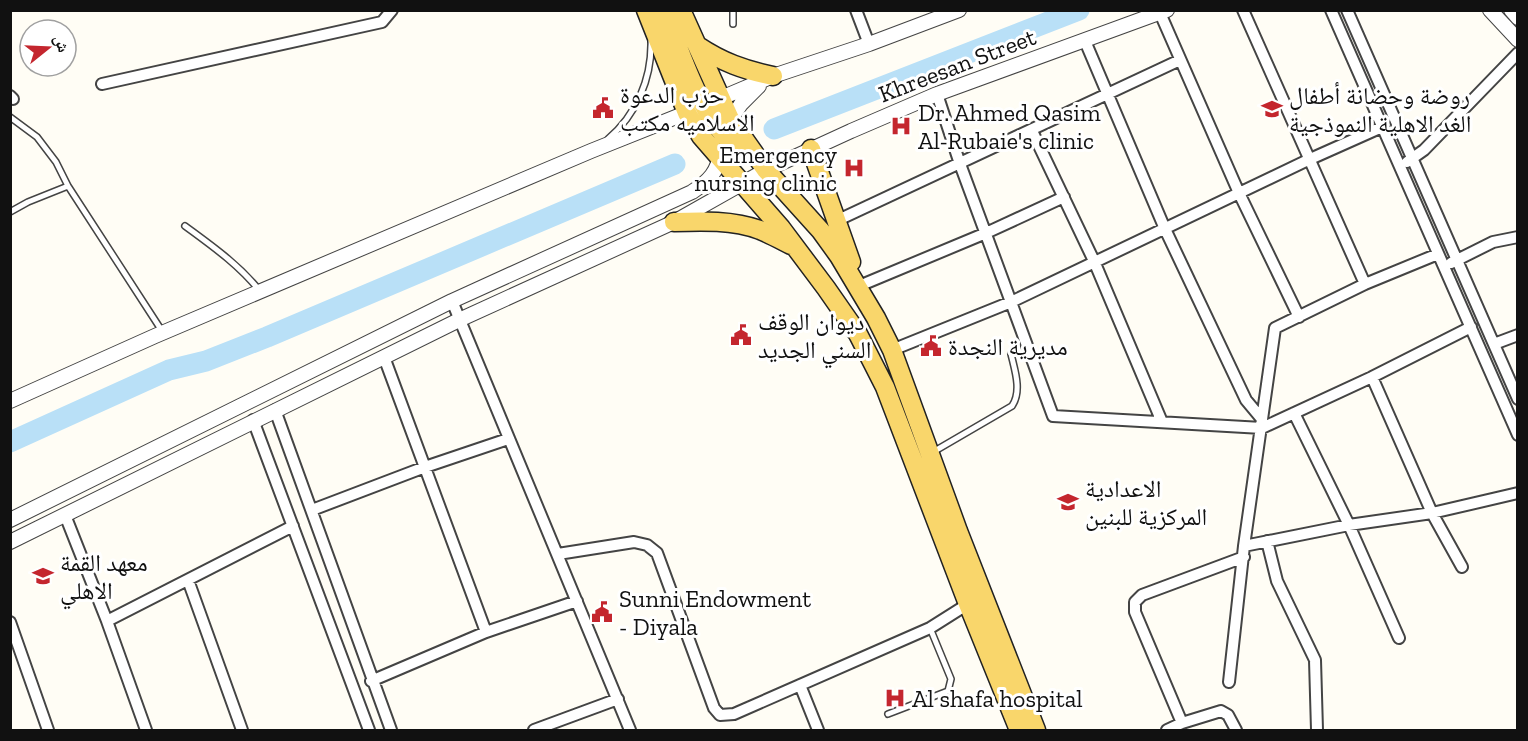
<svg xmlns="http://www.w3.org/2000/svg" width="1528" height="741" font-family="'Zilla Slab','Noto Naskh Arabic',serif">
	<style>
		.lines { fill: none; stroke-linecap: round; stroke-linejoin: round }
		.river { stroke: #b9e0f7; stroke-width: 21 }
		.service-casing { stroke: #444; stroke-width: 8 }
		.minor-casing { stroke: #444; stroke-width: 14 }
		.tertiary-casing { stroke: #444; stroke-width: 16 }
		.primary-casing { stroke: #222; stroke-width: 21 }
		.service { stroke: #fff; stroke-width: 5 }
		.minor { stroke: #fff; stroke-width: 10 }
		.tertiary { stroke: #fff; stroke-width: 14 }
		.primary { stroke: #f9d66b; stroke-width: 18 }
		.labels { text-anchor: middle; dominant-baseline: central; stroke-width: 6; stroke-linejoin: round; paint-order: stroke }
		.street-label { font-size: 24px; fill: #111; stroke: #fff }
		.poi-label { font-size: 24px; fill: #111; stroke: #fff; text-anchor: start }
	</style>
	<rect width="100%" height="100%" fill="#fffdf5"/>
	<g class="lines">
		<path class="river" d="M774,129L1079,10
			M10,442L169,370L206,361L267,337L675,164"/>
		<defs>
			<path id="service" d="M733,10V24
				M10,117L37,137L56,162L68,186
				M608,139C636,115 652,79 651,41
				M10,212L28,202L68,186L162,331
				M185,226C212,246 238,264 259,290
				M933,452L1012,406C1022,391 1015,371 1011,354
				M888,714L948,691L951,679L930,628"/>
			<path id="minor" d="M856,10L869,44
				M1243,10L1365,284
				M1331,10L1518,435
				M1347,10L1518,399
				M1160,13L1239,193L1299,317
				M1085,41L1165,229L1246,400L1261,418
				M102,84L382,22L392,10
				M937,94L960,164L1053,416L1262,428L1372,377L1471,327
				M10,96L13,99
				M1032,131L1094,261L1162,422
				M1407,162L1424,150L1518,53
				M836,221L1180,60
				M1451,263L1493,242L1518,237
				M859,286L986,233L1064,197
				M452,301L630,730
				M1494,344L1518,335
				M892,350L1011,302L1308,160L1382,127
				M384,357L486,632
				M1372,377L1432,513L1462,567
				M275,410L391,730
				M1294,413L1349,525L1399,638
				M253,420L369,730
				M312,510L425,467L508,439
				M65,515L107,621L146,730
				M1267,541L1277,581L1315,660L1317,730
				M1244,546L1349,525L1432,513L1518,493
				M558,554L634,542L647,545L657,553L714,708L720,715L734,714L930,628L968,604
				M188,580L242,730
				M107,621L293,526
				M10,622L48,730
				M371,681L486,632L577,601
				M1229,682L1244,546L1275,328L1365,284L1438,254
				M800,685L818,730
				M1182,723L1135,612V602L1142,595L1244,557
				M534,730L618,699
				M1167,730L1182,723L1221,711L1228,715L1236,730"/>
			<path id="tertiary" d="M1490,10L1518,40
				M1511,10L1518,18
				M714,101L773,76L869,44L959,10
				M728,124L741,104L759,86
				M10,401L155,336L591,151L696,109
				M10,520L452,301L692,192C709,181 718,172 721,151
				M10,542L459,320L674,222L766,170L851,131L937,94L1167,10"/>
			<path id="primary" d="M646,10L687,113L701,136L781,228L826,288L858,334L885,387L968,604L1019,730
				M664,10C684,60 701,124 746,155
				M681,10L730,119L766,170L821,231L839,256L876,318L892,350L958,531L1036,730
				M698,46C722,62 744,70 773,76
				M811,149L851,262
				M674,222C702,221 733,220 760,230C770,234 781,240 791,245"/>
		</defs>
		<use href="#service" class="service-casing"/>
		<use href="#minor" class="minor-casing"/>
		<use href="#tertiary" class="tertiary-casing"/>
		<use href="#primary" class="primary-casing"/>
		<use href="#service" class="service"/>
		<use href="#minor" class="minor"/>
		<use href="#tertiary" class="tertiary"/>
		<use href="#primary" class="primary"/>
	</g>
	<defs>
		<symbol id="civic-bare" viewBox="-9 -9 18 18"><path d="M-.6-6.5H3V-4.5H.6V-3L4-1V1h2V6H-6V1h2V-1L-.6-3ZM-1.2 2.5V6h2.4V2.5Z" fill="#c4262e" stroke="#fff" stroke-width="2.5" paint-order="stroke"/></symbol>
		<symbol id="school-bare" viewBox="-9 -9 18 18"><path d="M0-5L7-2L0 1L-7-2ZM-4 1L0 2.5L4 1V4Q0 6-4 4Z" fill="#c4262e" stroke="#fff" stroke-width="2.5" paint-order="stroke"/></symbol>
		<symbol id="hospital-bare" viewBox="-9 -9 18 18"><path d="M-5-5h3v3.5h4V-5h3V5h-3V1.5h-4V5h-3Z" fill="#c4262e" stroke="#fff" stroke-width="2.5" paint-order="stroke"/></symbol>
	</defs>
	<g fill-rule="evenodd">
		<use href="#civic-bare" x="588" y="93" width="30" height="30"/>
		<use href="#school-bare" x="1257" y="94" width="30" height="30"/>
		<use href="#hospital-bare" x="886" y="111" width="30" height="30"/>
		<use href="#hospital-bare" x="839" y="153" width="30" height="30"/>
		<use href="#civic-bare" x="726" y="320" width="30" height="30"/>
		<use href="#civic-bare" x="916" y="331" width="30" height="30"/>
		<use href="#school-bare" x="1053" y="487" width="30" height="30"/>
		<use href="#school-bare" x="28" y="561" width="30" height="30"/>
		<use href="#civic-bare" x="587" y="597" width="30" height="30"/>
		<use href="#hospital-bare" x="880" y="683" width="30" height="30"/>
	</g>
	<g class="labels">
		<g class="street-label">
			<text transform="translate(957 65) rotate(-21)">Khreesan Street</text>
		</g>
		<g class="poi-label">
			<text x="620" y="94">حزب الدعوة<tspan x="620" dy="28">الاسلاميه مكتب</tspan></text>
			<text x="1289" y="95">روضة وحضانة أطفال<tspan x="1289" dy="28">الغد الاهلية النموذجية</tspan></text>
			<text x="918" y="112">Dr. Ahmed Qasim<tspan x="918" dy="28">Al-Rubaie's clinic</tspan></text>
			<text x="837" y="154" text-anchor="end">Emergency<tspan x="837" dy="28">nursing clinic</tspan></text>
			<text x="758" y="321">ديوان الوقف<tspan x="758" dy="28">السني الجديد</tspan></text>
			<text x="948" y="346">مديرية النجدة</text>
			<text x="1085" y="488">الاعدادية<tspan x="1085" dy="28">المركزية للبنين</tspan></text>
			<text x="60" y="562">معهد القمة<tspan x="60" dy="28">الاهلي</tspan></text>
			<text x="619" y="598">Sunni Endowment<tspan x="619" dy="28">- Diyala</tspan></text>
			<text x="912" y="698">Al shafa hospital</text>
		</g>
	</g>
	<rect width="1528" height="741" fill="none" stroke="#111111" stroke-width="24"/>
	<g transform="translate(48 48) rotate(72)"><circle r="28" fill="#ffffff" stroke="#a0a0a0" stroke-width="1.5"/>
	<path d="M0-4.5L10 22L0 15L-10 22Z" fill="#c4262e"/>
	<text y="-9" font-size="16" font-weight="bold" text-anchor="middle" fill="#111111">ش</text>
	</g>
</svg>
